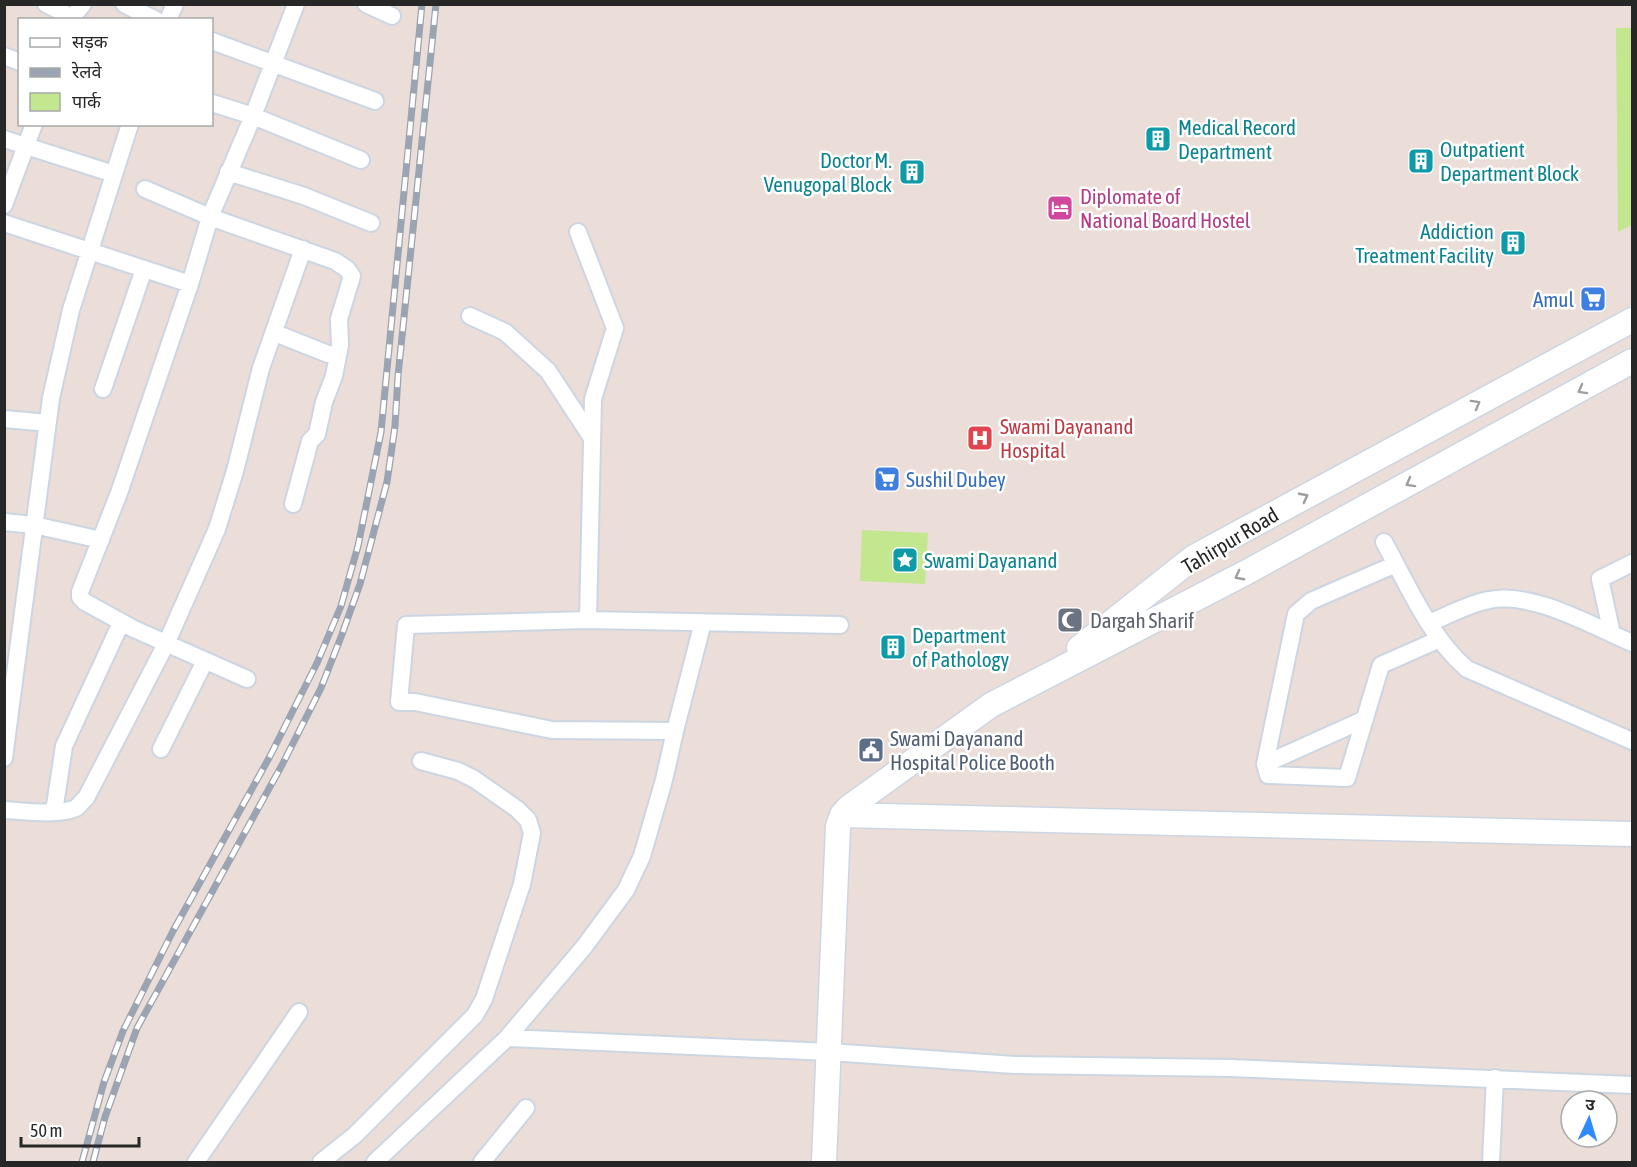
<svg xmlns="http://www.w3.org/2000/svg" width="1637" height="1167" font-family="'Asap Condensed','Noto Sans Devanagari',sans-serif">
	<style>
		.green { fill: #c2e78e }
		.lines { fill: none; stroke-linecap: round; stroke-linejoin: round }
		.street-casing { stroke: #ccd6e2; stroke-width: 20 }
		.secondary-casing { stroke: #ccd6e2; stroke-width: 27 }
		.street { stroke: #fff; stroke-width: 16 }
		.secondary { stroke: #fff; stroke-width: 24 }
		.rail-casing { stroke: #9aa4b3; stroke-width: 7 }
		.rail { stroke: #fff; stroke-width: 4.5; stroke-dasharray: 14; stroke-linecap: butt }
		.oneway { stroke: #9e9e9e }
		.labels { text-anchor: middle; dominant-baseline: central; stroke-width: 5; stroke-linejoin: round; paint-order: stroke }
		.culture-label { font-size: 21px; fill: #0d838f; stroke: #fff; text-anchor: start }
		.hotel-label { font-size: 21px; fill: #b23c85; stroke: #fff; text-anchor: start }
		.shop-label { font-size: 21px; fill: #366cbe; stroke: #fff; text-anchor: end }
		.health-label { font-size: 21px; fill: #be3a42; stroke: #fff; text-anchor: start }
		.street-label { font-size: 21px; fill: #272727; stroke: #fff }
		.worship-label { font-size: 21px; fill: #5b616d; stroke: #fff; text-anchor: start }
		.service-label { font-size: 21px; fill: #4e5e75; stroke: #fff; text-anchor: start }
	</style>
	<rect width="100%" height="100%" fill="#ebddd7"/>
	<path class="green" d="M1616,28H1632V225L1618,232Z
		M862,530L928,533L925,584L860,581Z"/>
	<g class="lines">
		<defs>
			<path id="street" d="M46,4L71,17
				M124,4L156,20
				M366,4L392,16
				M70,20L83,4
				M168,20L175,4
				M212,41L375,101
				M4,56L20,62
				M212,103L253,116L361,160
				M4,139L114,174
				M228,172L304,196L371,223
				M145,189L210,217L335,261L347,269L352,276L339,319L340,345L334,376L324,402L317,434L310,441L293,504
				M4,205L34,124
				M4,223L190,284
				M578,232L615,328L593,399L588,620L840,625
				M470,316L505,332L548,371L592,438
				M275,333L328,354
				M103,389L144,269
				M4,419L48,423
				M4,522L34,525L101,540
				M1384,542C1408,585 1429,636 1467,669L1632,741
				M1396,564L1311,601L1296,614L1265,764L1268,775L1347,778L1381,665L1440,639
				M588,620L406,625L399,702H415L552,730L675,731
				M1429,623C1447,616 1470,603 1489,600C1533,591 1592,626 1632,643
				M1612,634L1600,579L1632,563
				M247,679L134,629L85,602L80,597V592L119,493L190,284L210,217L253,116L296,4
				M161,749L205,661
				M4,758L51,398L71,310L130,124
				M1265,764L1365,719
				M4,810C23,811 59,816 76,808C80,805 82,801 86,798L166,644L217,529L235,471L261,368L303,249
				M54,812L64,746L121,623
				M507,1038L830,1052L1014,1065L1231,1068L1632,1085
				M196,1162L299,1012
				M321,1162L355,1135L475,1015L484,999L522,884L532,833L528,820L517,809L474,779L458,771L421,761
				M375,1162L507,1038L584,947L626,890L642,856L664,780L675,731L703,622
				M482,1162L526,1108
				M1491,1162L1495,1078"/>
			<path id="secondary" d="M1079,648L1194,557L1632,320
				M842,815L1632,834
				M824,1162L838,826L842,815L848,808L991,705L1247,572L1632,361"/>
		</defs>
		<use href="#street" class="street-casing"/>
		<use href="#secondary" class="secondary-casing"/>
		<use href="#street" class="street"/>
		<use href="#secondary" class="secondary"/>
		<defs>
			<path id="rail" d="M82,1162L104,1082L123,1031L173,931L269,758L317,663L341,606L358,546L381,432L422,4
				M93,1162L105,1117L137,1028L282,765L321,688L341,637L360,584L387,482L395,426L398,376L436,4"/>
		</defs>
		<use href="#rail" class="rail-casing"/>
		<use href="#rail" class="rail"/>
	</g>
	<defs><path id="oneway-chevron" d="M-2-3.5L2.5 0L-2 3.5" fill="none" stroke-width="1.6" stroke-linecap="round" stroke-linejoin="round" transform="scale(1.5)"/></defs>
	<g class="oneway">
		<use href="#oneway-chevron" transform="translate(1582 390) rotate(151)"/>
		<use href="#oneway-chevron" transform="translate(1476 404) rotate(-29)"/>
		<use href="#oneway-chevron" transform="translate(1410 483) rotate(151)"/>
		<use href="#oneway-chevron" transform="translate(1304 497) rotate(-28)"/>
		<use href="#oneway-chevron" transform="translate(1239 576) rotate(152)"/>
	</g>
	<defs>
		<symbol id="building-square" viewBox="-11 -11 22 22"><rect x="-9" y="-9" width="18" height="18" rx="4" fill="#0f9aa8" stroke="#fff"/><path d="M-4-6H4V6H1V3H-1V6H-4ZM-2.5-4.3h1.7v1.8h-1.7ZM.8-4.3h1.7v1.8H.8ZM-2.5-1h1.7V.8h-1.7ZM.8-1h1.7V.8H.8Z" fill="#fff"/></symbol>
		<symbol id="hotel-square" viewBox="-11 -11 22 22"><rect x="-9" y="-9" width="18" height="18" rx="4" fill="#d1479c" stroke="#fff"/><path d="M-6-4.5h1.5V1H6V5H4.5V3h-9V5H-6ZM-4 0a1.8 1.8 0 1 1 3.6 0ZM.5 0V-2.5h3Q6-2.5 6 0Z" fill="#fff"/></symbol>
		<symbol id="supermarket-square" viewBox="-11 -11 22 22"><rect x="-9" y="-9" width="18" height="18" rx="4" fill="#3f7fe0" stroke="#fff"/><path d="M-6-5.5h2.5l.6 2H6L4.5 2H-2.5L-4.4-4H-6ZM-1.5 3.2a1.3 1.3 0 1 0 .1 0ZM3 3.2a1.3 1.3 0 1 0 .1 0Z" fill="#fff"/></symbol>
		<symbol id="hospital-square" viewBox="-11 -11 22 22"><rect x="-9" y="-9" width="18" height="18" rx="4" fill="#e0444e" stroke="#fff"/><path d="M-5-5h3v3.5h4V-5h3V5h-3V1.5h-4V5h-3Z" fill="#fff"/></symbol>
		<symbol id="sight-square" viewBox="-11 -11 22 22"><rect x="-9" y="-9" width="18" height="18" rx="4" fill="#0f9aa8" stroke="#fff"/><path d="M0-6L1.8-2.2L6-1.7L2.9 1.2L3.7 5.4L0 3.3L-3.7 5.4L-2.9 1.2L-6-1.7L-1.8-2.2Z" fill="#fff"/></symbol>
		<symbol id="mosque-square" viewBox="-11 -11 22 22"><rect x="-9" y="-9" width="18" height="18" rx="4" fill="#6b7280" stroke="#fff"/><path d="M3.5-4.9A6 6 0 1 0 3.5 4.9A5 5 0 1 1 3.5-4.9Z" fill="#fff"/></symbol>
		<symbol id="civic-square" viewBox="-11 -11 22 22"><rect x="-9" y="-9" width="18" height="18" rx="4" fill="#5c6f8a" stroke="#fff"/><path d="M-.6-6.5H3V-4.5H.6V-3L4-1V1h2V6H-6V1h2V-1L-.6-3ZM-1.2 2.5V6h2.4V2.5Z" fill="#fff"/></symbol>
	</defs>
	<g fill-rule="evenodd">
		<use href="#building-square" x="1143" y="124" width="30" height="30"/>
		<use href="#building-square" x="1406" y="146" width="30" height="30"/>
		<use href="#building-square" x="897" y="157" width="30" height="30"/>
		<use href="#hotel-square" x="1045" y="193" width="30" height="30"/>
		<use href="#building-square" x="1498" y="228" width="30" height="30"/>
		<use href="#supermarket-square" x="1578" y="284" width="30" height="30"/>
		<use href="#hospital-square" x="965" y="423" width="30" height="30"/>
		<use href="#supermarket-square" x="872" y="464" width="30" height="30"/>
		<use href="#sight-square" x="890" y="545" width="30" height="30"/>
		<use href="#mosque-square" x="1055" y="605" width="30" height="30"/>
		<use href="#building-square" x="878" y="632" width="30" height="30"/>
		<use href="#civic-square" x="856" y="735" width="30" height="30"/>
	</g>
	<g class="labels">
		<g class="culture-label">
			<text x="1178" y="127">Medical Record<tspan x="1178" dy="24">Department</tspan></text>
			<text x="1440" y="149">Outpatient<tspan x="1440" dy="24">Department Block</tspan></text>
			<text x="892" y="160" text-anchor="end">Doctor M.<tspan x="892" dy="24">Venugopal Block</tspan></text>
			<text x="1494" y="231" text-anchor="end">Addiction<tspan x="1494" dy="24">Treatment Facility</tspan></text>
			<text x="924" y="560">Swami Dayanand</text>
			<text x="912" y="635">Department<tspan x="912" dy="24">of Pathology</tspan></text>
		</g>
		<g class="hotel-label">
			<text x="1080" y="196">Diplomate of<tspan x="1080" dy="24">National Board Hostel</tspan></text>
		</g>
		<g class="shop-label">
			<text x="1574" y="299">Amul</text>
			<text x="906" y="479" text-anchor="start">Sushil Dubey</text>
		</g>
		<g class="health-label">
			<text x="1000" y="426">Swami Dayanand<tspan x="1000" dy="24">Hospital</tspan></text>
		</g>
		<g class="street-label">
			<text transform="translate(1230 540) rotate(-31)">Tahirpur Road</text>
		</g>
		<g class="worship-label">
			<text x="1090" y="620">Dargah Sharif</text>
		</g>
		<g class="service-label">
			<text x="890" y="738">Swami Dayanand<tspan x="890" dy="24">Hospital Police Booth</tspan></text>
		</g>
	</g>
	<rect width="1637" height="1167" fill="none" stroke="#272727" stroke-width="12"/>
	<rect x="18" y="18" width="195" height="108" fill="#ffffff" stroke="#a9a9a9" stroke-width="1.5"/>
	<rect x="30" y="38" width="30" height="9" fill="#ffffff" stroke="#a9a9a9" stroke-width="1.5"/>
	<text x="72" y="48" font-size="18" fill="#272727">सड़क</text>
	<rect x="30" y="68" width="30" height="9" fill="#9aa4b3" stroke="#a9a9a9" stroke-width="1.5"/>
	<text x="72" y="78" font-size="18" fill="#272727">रेलवे</text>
	<rect x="30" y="93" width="30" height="18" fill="#c2e78e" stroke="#a9a9a9" stroke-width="1.5"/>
	<text x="72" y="108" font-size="18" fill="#272727">पार्क</text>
	<g transform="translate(1589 1119) rotate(4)"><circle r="28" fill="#ffffff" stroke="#a9a9a9" stroke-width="1.5"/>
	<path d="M0-4.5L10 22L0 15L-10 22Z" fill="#308aff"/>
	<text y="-9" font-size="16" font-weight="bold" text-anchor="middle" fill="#272727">उ</text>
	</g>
	<path d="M21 1137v9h118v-9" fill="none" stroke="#272727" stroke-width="3"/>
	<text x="30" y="1137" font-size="18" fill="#272727" stroke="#ffffff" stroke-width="4.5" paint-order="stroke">50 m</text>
</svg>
